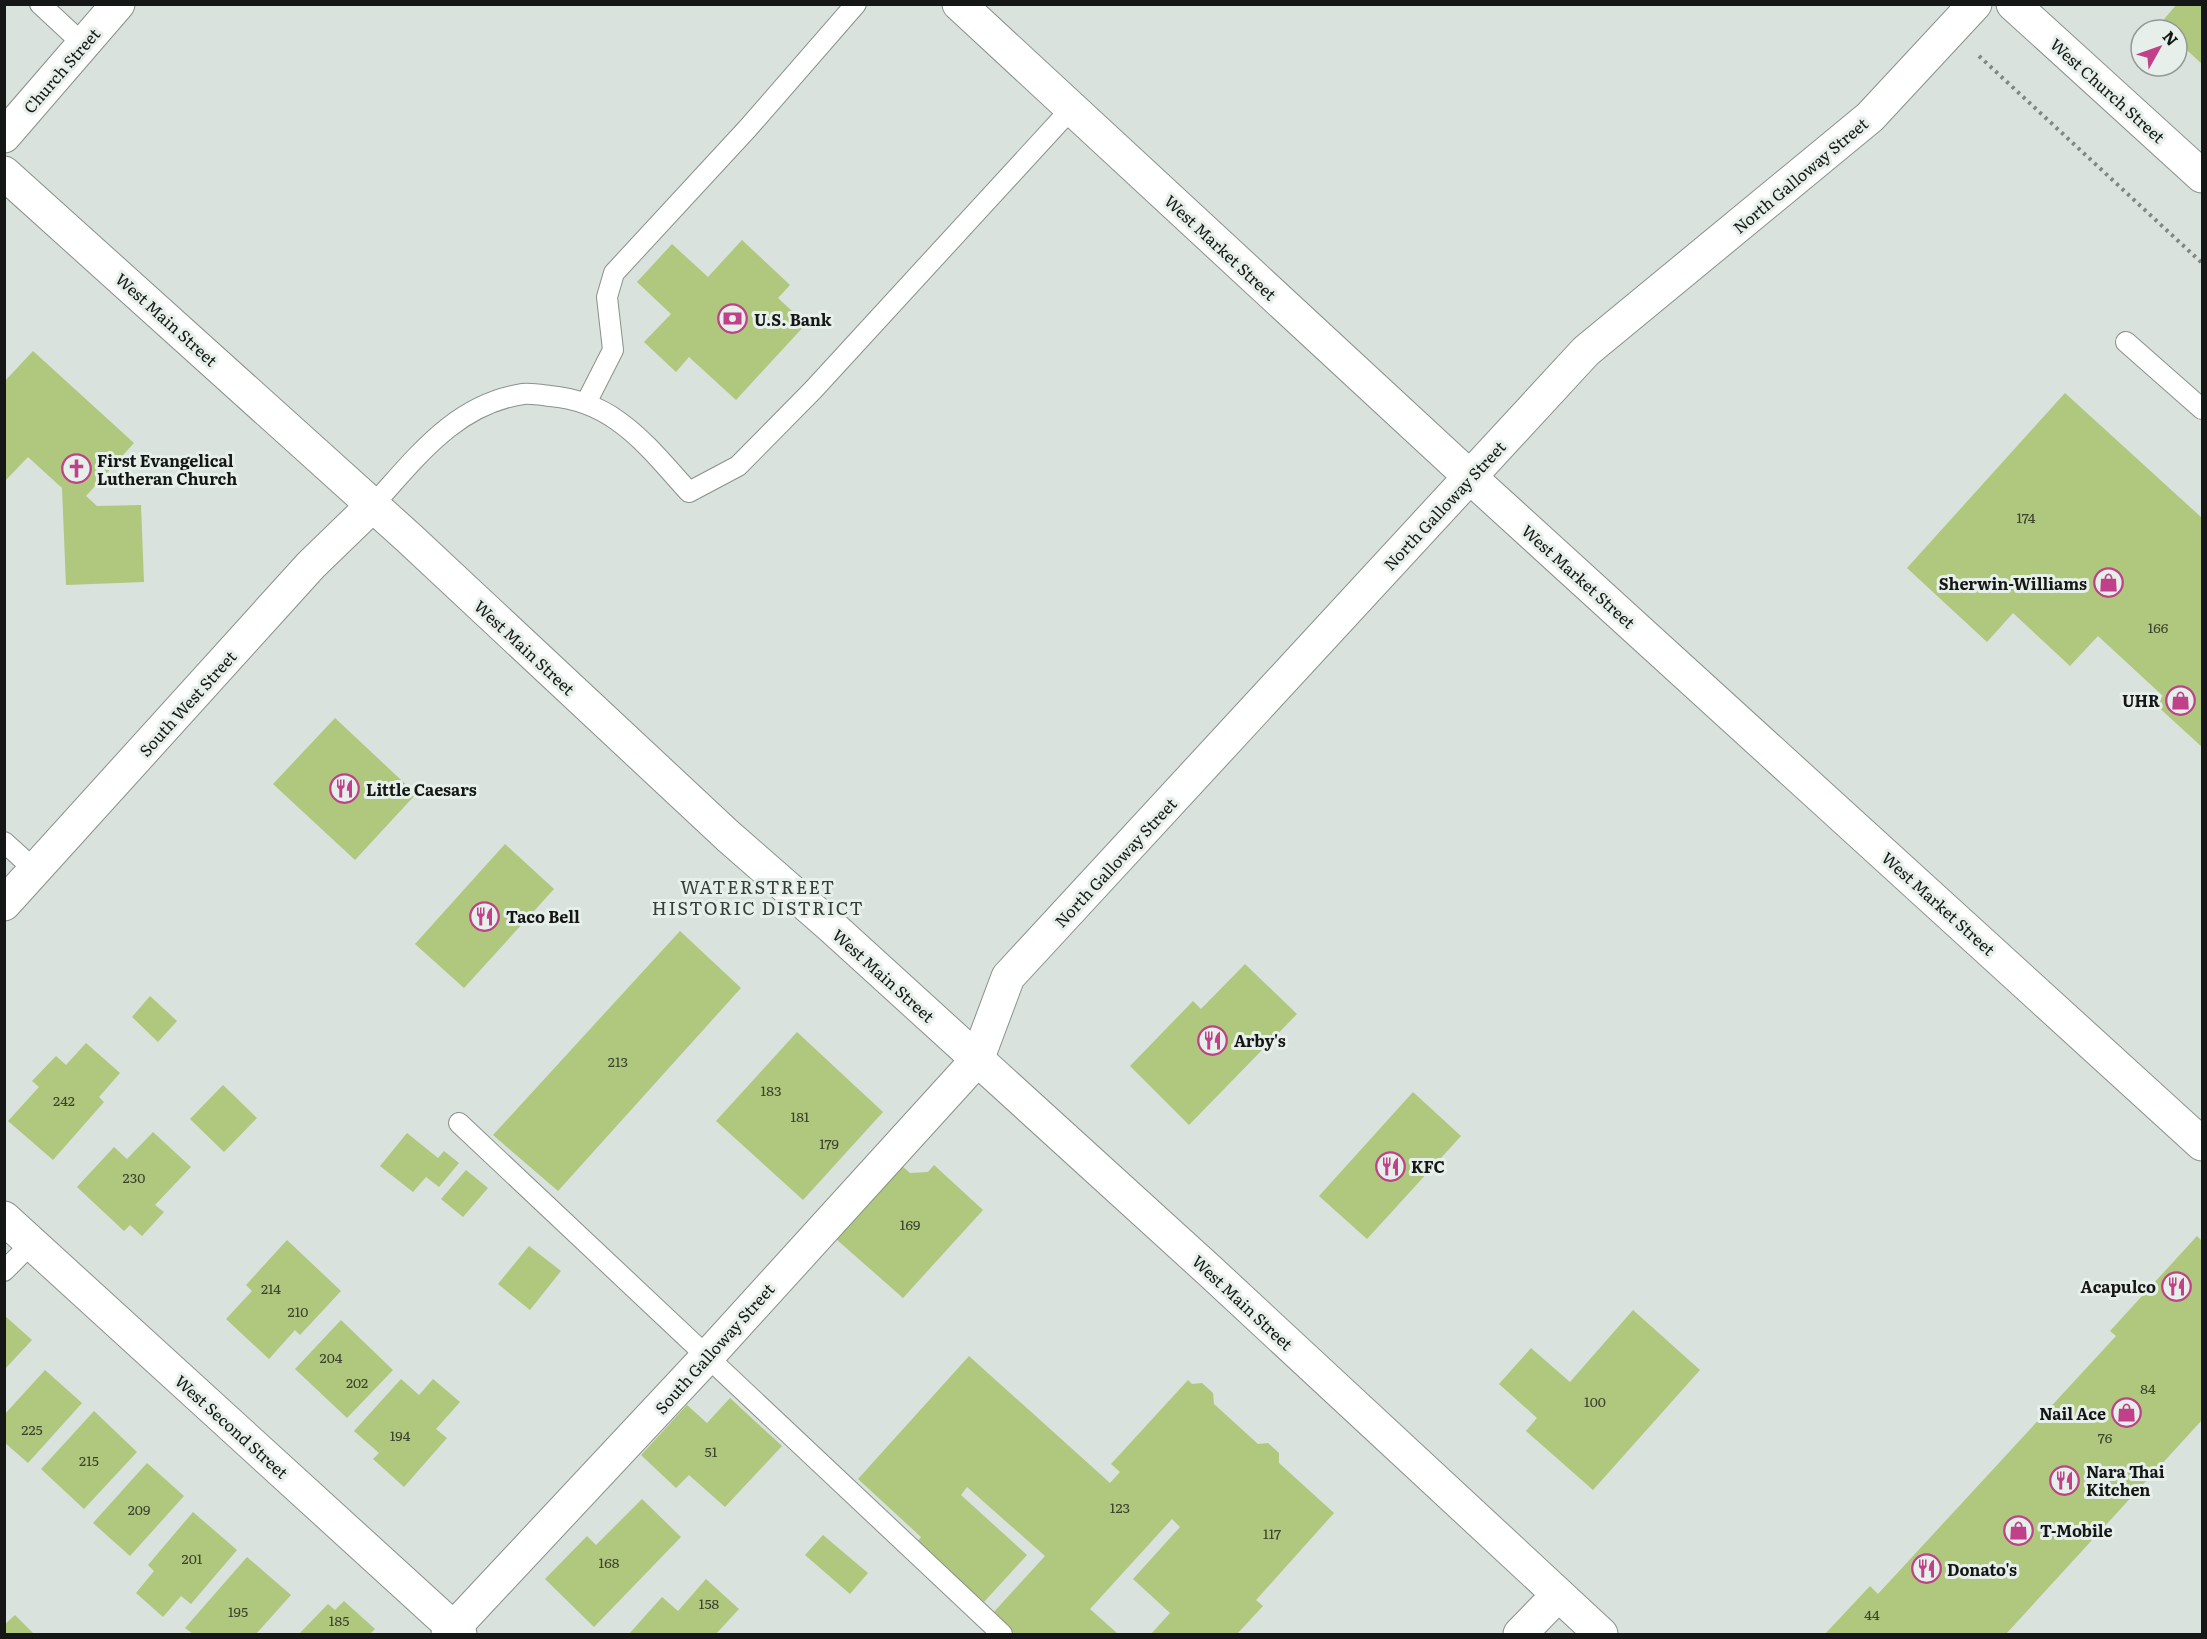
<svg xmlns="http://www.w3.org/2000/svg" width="2207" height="1639" font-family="Literata,serif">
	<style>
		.building { fill: #b0c77e }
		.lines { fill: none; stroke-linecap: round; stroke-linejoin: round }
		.service-casing { stroke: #89918b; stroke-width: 22 }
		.minor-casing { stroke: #89918b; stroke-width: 35 }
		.tertiary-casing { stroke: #89918b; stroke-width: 35 }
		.secondary-casing { stroke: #89918b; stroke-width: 35 }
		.primary-casing { stroke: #89918b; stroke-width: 35 }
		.trunk-casing { stroke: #89918b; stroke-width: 35 }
		.path { stroke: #808782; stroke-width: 4; stroke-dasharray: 3 4.5; stroke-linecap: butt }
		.service { stroke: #fff; stroke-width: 20 }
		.minor { stroke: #fff; stroke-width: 33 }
		.tertiary { stroke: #fff; stroke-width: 33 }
		.secondary { stroke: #fff; stroke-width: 33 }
		.primary { stroke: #fff; stroke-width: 33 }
		.trunk { stroke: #fff; stroke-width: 33 }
		.labels { text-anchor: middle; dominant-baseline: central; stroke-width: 6; stroke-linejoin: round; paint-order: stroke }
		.number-label { font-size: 14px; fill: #3b432f }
		.street-label { font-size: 16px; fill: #141715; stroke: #e7efea }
		.poi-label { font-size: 16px; font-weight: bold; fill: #141715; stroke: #e7efea; text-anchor: start }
		.neighbourhood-label { font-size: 18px; letter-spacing: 1.5px; fill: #373e39; stroke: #e7efea }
	</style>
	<rect width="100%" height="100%" fill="#d9e2dc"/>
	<path class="building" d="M2177,4H2202V64L2177,41V30H2164L2159,25Z
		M742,240L790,285L778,298L806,324L736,400L689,357L676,372L644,342L671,314L637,282L672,244L708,277Z
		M33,351L134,443L86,496L97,506L141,505L144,582L66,585L62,488L28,457L4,482V382Z
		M2065,393L2202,518V747L2155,704L2163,696L2098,636L2070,666L2013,613L1987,642L1907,568Z
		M335,718L416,794L355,860L273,784Z
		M505,844L554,889L464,988L415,944Z
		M680,931L741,988L558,1191L493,1135Z
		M1245,964L1297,1014L1189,1125L1130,1066L1193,1001L1201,1009Z
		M150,996L177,1021L158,1042L132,1017Z
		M797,1032L883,1112L803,1200L716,1121Z
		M86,1043L120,1073L99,1097L104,1102L53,1160L8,1121L39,1087L32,1081L56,1056L66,1065Z
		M223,1085L257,1118L224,1152L190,1119Z
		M1413,1092L1461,1136L1367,1239L1319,1196Z
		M153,1132L191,1167L155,1205L164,1212L142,1236L130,1225L124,1231L77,1187L114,1147L127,1159Z
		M407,1133L438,1158L444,1151L459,1163L439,1187L426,1177L413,1192L380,1166Z
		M934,1165L983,1210L903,1298L836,1239L902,1166L910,1173L928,1172Z
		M466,1170L488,1188L463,1217L441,1199Z
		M2197,1236L2202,1241V1420L2006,1634H1825L1870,1586L1878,1594L2116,1336L2110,1331Z
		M287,1240L341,1291L300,1335L295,1330L269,1359L226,1319L252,1291L246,1285Z
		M529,1246L561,1271L530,1310L498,1284Z
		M1633,1310L1700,1370L1593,1490L1526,1431L1537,1418L1499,1384L1531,1348L1570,1382Z
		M4,1315L32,1340L4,1370Z
		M341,1320L393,1370L347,1418L295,1369Z
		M969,1356L1110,1483L1120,1472L1111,1464L1188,1380L1192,1384L1202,1383L1213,1393L1214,1404L1258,1444L1268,1443L1279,1453V1463L1334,1513L1256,1600L1263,1606L1237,1634H1151L1170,1613L1133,1579L1180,1527L1172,1519L1090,1609L1118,1634H1015L992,1614L1045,1556L967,1487L961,1495L1027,1555L984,1602L917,1542L921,1537L858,1479Z
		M45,1370L82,1403L28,1463L4,1442V1415Z
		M401,1379L419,1395L433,1379L460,1402L436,1429L447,1438L404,1487L373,1459L379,1453L354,1431Z
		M730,1398L782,1446L725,1507L689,1475L676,1488L641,1455L687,1405L707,1423Z
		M94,1411L137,1452L84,1509L41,1469Z
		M147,1463L184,1496L130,1556L93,1523Z
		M642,1499L681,1537L594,1627L545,1579L587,1536L596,1545Z
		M193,1512L237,1550L191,1604L181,1596L163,1617L136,1593L154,1571L148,1565Z
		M823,1535L868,1573L850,1594L805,1555Z
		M247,1557L291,1595L256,1634H193L185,1628Z
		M706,1579L739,1609L716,1634H629L662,1597L678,1611Z
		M344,1601L375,1629L370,1634H299L328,1604L335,1610Z
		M15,1615L34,1634H4V1625Z"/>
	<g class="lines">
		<defs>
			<path id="service" d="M40,4L83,44
				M2126,342L2202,409
				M586,403L613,350L607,297L614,273L748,128L856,4
				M373,505C416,458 455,404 523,394C531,393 542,395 550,396C574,398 599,407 618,421C645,440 667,468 689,492L738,466L813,390L1071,109
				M4,842L35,870
				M459,1123L1002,1634
				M4,1271L32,1243"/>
			<path id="minor" d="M959,4L1470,477L2202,1144
				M448,1634L707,1357L977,1060L1008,977L1586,351L1870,117L1975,4
				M1520,1634L1558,1595"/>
			<path id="tertiary" d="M4,904L311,565L373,505"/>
			<path id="secondary" d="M4,1218L460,1634"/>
			<path id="primary" d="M4,173L409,538L728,836L832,927L1211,1272L1601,1634"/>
			<path id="trunk" d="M2013,4L2202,176
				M4,136L118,4"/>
		</defs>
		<use href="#service" class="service-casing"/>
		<use href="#minor" class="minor-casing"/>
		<use href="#tertiary" class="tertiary-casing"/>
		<use href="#secondary" class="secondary-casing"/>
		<use href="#primary" class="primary-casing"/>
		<use href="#trunk" class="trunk-casing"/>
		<path class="path" d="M1979,56L2202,263"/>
		<use href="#service" class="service"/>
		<use href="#minor" class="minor"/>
		<use href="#tertiary" class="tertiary"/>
		<use href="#secondary" class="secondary"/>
		<use href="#primary" class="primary"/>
		<use href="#trunk" class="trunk"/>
	</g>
	<defs>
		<symbol id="bank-ring" viewBox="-11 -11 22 22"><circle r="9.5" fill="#e7efea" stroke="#c1408a" stroke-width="1.5"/><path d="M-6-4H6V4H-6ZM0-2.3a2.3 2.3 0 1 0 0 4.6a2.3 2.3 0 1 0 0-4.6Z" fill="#c1408a"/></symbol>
		<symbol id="church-ring" viewBox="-11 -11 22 22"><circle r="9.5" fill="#e7efea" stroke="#c1408a" stroke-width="1.5"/><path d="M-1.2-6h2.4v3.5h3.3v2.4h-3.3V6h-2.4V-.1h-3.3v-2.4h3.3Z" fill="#c1408a"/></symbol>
		<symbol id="shop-ring" viewBox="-11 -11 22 22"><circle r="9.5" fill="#e7efea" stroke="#c1408a" stroke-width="1.5"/><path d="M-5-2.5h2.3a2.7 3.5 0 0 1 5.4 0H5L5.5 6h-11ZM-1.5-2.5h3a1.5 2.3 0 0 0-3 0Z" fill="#c1408a"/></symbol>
		<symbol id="restaurant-ring" viewBox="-11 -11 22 22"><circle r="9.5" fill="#e7efea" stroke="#c1408a" stroke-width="1.5"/><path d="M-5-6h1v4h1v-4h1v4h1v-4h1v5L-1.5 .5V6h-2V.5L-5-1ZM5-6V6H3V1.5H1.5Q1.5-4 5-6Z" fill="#c1408a"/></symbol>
	</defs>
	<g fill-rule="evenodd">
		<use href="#bank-ring" x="716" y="302" width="33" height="33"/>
		<use href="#church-ring" x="60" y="452" width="33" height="33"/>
		<use href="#shop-ring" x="2092" y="566" width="33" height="33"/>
		<use href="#shop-ring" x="2164" y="684" width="33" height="33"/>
		<use href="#restaurant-ring" x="328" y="772" width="33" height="33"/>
		<use href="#restaurant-ring" x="468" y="900" width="33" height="33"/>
		<use href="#restaurant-ring" x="1196" y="1024" width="33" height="33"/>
		<use href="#restaurant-ring" x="1374" y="1150" width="33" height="33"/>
		<use href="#restaurant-ring" x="2160" y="1270" width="33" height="33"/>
		<use href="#shop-ring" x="2110" y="1396" width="33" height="33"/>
		<use href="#restaurant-ring" x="2048" y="1464" width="33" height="33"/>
		<use href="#shop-ring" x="2002" y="1514" width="33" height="33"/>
		<use href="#restaurant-ring" x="1910" y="1552" width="33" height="33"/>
	</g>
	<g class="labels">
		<g class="number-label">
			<text x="2026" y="517">174</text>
			<text x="2158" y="627">166</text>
			<text x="618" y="1061">213</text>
			<text x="771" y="1090">183</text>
			<text x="64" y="1100">242</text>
			<text x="800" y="1116">181</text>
			<text x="829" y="1143">179</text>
			<text x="134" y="1177">230</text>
			<text x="910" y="1224">169</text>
			<text x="271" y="1288">214</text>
			<text x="298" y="1311">210</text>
			<text x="331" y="1357">204</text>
			<text x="357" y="1382">202</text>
			<text x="2148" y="1388">84</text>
			<text x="1595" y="1401">100</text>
			<text x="32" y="1429">225</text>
			<text x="400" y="1435">194</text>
			<text x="2105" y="1437">76</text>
			<text x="711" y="1451">51</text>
			<text x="89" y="1460">215</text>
			<text x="1120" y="1507">123</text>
			<text x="139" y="1509">209</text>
			<text x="1272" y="1533">117</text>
			<text x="192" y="1558">201</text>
			<text x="609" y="1562">168</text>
			<text x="709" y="1603">158</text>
			<text x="238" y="1611">195</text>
			<text x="1872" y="1614">44</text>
			<text x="339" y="1620">185</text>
		</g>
		<g class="street-label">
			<text transform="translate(61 70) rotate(-49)">Church Street</text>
			<text transform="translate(2108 90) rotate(42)">West Church Street</text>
			<text transform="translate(1800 175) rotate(-40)">North Galloway Street</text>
			<text transform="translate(1221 247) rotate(43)">West Market Street</text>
			<text transform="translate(167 319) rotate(42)">West Main Street</text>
			<text transform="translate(1444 505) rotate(-47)">North Galloway Street</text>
			<text transform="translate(1579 576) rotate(42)">West Market Street</text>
			<text transform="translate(525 647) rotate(43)">West Main Street</text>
			<text transform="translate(187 703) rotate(-48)">South West Street</text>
			<text transform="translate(1115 862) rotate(-47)">North Galloway Street</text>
			<text transform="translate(1939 903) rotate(42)">West Market Street</text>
			<text transform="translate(884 975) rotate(42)">West Main Street</text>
			<text transform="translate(1243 1302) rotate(43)">West Main Street</text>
			<text transform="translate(714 1348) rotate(-48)">South Galloway Street</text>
			<text transform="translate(232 1426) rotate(42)">West Second Street</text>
		</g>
		<g class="poi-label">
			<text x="754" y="319">U.S. Bank</text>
			<text x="97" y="460">First Evangelical<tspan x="97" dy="18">Lutheran Church</tspan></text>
			<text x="2087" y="583" text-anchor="end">Sherwin-Williams</text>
			<text x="2160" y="700" text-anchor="end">UHR</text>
			<text x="366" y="789">Little Caesars</text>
			<text x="506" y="916">Taco Bell</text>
			<text x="1234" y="1040">Arby's</text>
			<text x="1411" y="1166">KFC</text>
			<text x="2156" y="1286" text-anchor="end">Acapulco</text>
			<text x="2106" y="1413" text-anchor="end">Nail Ace</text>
			<text x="2086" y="1471">Nara Thai<tspan x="2086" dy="18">Kitchen</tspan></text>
			<text x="2040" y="1530">T-Mobile</text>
			<text x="1947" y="1569">Donato's</text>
		</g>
		<g class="neighbourhood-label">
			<text x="758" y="886">WATERSTREET<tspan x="758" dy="21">HISTORIC DISTRICT</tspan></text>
		</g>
	</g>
	<rect width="2207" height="1639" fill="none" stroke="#141715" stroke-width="12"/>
	<g transform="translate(2159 48) rotate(50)"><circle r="28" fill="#e7efea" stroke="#939995" stroke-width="1.5"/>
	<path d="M0-4.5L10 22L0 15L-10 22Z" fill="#c1408a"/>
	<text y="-9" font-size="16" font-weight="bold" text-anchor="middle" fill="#141715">N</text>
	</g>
</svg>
